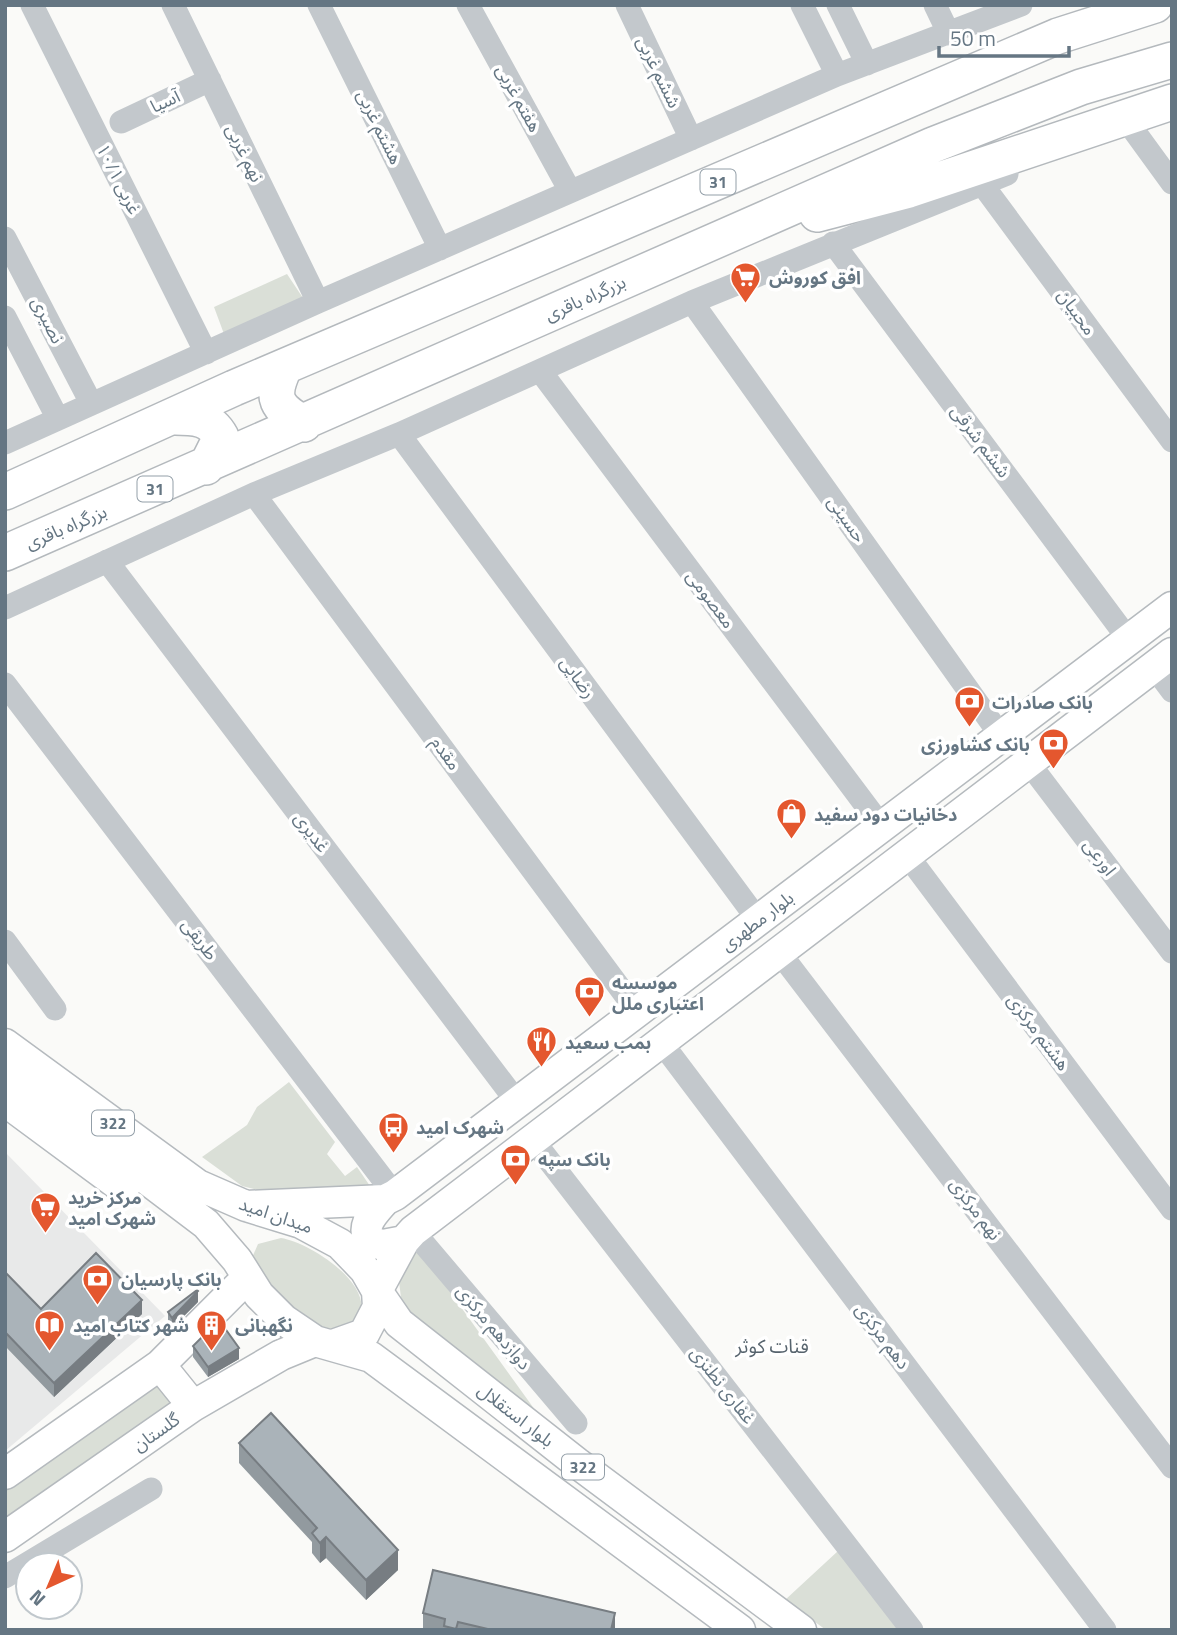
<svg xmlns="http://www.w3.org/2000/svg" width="1177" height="1635" font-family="'Titillium Web','Noto Sans Arabic',sans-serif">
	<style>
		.built { fill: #e8e9e9 }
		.green { fill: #dadfd7 }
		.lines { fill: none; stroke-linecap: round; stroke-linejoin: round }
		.major-casing { stroke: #b5babe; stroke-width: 33 }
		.highway-casing { stroke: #b4b9bd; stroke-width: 38 }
		.minor { stroke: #c3c8cc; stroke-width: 23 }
		.major { stroke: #fff; stroke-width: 30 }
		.highway { stroke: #fff; stroke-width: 35 }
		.wall { fill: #929a9f }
		.shaded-wall { fill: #777d82 }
		.building { fill: #aab3b9; stroke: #777d82; stroke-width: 2 }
		.labels { text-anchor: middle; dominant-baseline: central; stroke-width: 7; stroke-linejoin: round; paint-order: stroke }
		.shield { fill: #fff; stroke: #939fa8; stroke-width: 2 }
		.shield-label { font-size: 16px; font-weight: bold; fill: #657683 }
		.street-label { font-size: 18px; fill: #657683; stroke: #fff }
		.poi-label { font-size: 18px; font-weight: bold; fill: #657683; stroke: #fff; text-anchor: start }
		.neighbourhood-label { font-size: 19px; fill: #57646e; stroke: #fff }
	</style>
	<rect width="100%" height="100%" fill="#fafaf8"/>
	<path class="built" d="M5,1152L165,1316L5,1451Z"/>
	<path class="green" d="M287,274L303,298L224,334L214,307Z
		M289,1082L335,1142L327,1154L345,1176L357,1167L370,1186L271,1193L242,1186L202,1157L247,1125L257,1107Z
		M281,1238C307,1242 368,1279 361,1312C360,1318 353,1324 348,1329C295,1333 277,1299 251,1260L258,1244Z
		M414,1251L422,1253L548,1428L404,1320L399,1282Z
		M158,1384L173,1404L5,1523V1486Z
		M838,1551L903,1630H826L785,1600Z"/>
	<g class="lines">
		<defs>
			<path id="major" d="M5,1044L198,1185L246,1206L301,1223L340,1244L365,1270L377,1291L378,1307L364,1334L333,1345
				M5,1072L206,1224L237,1260L259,1295L284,1320L315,1341L371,1357L740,1630
				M5,1101L124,1189
				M385,1200C374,1213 359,1226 371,1242L383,1245L404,1241
				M246,1206L385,1200L395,1195L1172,607
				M160,1365L193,1406
				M5,1474L160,1365L247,1278
				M5,1537L193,1406L281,1355L315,1341
				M801,1630L577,1463L399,1323L377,1291L404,1241L413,1231L1172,653"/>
			<path id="highway" d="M817,214L909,190L1172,102
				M284,368C270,399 276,407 304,424
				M175,417C195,417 211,418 221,437L206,467
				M5,492L234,388L1058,36L1155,5
				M5,553L933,145L1081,87L1172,60"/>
		</defs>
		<use href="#major" class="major-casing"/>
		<use href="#highway" class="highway-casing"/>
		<path class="minor" d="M32,5L206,353
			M173,5L318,302
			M319,5L440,249
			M468,5L570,191
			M627,5L691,139
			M802,5L837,75
			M838,5L867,64
			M935,5L949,34
			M121,122L210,80
			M1132,128L1172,183
			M982,184L1172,441
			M5,238L91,403
			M833,243L1129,640
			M692,302L1001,736
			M5,317L58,419
			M541,372L882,827
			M399,434L758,920
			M5,443L318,302L837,75L1021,5
			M254,494L637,1011
			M107,561L517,1102
			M5,608L254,494L399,434L692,302L1007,174
			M1154,667L1172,691
			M5,684L395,1195
			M1028,762L1172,952
			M907,855L1172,1209
			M5,941L55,1009
			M779,952L1172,1467
			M661,1042L1105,1630
			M533,1140L912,1630
			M413,1231L576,1423
			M5,1577L151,1489"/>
		<use href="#major" class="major"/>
		<use href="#highway" class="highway"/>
	</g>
	<path class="wall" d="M5,1272L41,1309L142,1314L54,1397L5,1346Z
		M198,1302L172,1328L168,1323V1312Z
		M193,1346L239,1359L208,1377L193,1357Z
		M239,1443L398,1570L366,1600L326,1558L320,1563L312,1553V1542L239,1463Z
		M423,1613L615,1630H423Z"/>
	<path class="shaded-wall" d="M198,1291V1302L172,1328V1318Z
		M142,1300V1314L54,1397V1383Z
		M239,1348V1359L208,1377V1367Z
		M326,1537V1558L320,1563V1543Z
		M398,1550V1570L366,1600V1580Z
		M615,1613V1630H611Z"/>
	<path class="building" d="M96,1253L142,1300L54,1383L5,1332V1272L41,1309Z
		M197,1290L198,1291L172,1318L168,1312Z
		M219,1320L239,1348L208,1367L193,1346Z
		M271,1413L398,1550L366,1580L326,1537L320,1543L312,1533L317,1528L239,1443Z
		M433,1570L615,1613L611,1630H492L458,1622L456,1629L444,1626L445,1619L423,1613Z"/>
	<defs>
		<symbol id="supermarket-pin" viewBox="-11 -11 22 30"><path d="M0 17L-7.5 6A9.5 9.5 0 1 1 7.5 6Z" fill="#e4572e" stroke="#fff"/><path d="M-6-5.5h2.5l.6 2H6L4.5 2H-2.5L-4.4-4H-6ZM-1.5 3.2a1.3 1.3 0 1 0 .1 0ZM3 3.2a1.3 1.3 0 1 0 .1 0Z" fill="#fff"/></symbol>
		<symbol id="bank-pin" viewBox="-11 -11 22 30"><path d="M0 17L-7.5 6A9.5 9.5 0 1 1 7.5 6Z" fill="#e4572e" stroke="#fff"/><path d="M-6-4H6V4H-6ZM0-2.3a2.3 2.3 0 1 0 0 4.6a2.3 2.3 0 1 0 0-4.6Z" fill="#fff"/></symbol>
		<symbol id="shop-pin" viewBox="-11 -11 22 30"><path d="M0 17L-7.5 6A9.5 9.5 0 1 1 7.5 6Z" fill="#e4572e" stroke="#fff"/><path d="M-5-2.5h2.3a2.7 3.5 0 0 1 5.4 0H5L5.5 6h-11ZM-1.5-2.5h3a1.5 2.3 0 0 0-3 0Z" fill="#fff"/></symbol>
		<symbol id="restaurant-pin" viewBox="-11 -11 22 30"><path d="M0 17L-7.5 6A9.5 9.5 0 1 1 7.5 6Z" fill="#e4572e" stroke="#fff"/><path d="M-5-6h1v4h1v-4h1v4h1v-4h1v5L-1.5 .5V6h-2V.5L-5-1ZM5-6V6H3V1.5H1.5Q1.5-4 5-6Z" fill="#fff"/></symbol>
		<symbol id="bus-pin" viewBox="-11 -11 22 30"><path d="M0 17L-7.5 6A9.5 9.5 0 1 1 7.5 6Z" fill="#e4572e" stroke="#fff"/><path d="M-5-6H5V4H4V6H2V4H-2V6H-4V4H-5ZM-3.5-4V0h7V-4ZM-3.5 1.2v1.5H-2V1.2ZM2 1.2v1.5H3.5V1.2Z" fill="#fff"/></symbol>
		<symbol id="library-pin" viewBox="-11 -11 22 30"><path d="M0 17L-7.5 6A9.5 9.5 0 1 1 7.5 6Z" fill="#e4572e" stroke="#fff"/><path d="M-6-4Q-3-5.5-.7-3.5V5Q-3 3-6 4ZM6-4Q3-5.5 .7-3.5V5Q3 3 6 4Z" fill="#fff"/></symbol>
		<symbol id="building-pin" viewBox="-11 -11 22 30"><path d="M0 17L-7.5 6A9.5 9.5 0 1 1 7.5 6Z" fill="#e4572e" stroke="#fff"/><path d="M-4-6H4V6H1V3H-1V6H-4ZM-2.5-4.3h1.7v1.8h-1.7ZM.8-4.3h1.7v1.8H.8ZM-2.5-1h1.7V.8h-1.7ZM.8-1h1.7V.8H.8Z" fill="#fff"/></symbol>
	</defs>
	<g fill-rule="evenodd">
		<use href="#supermarket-pin" x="728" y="260" width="35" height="47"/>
		<use href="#bank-pin" x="952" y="684" width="35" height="47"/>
		<use href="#bank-pin" x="1036" y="726" width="35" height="47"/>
		<use href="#shop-pin" x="774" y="796" width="35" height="47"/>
		<use href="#bank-pin" x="572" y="974" width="35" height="47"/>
		<use href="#restaurant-pin" x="524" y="1024" width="35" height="47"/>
		<use href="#bus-pin" x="376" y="1110" width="35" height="47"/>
		<use href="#bank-pin" x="498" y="1142" width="35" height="47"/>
		<use href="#supermarket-pin" x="28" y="1190" width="35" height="47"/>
		<use href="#bank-pin" x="80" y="1262" width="35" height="47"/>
		<use href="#library-pin" x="32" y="1308" width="35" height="47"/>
		<use href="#building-pin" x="194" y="1308" width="35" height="47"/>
	</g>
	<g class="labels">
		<g class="shield">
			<rect x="700.5" y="169.5" width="35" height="25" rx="5"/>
			<rect x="137.5" y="476.5" width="35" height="25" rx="5"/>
			<rect x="92" y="1110.5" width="42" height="25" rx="5"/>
			<rect x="562" y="1454.5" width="42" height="25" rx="5"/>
		</g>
		<g class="shield-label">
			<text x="718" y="182">31</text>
			<text x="155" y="489">31</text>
			<text x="113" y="1123">322</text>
			<text x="583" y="1467">322</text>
		</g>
		<g class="street-label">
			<text transform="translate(659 72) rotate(64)">ششم غربی</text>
			<text transform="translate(519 98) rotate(61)">هفتم غربی</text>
			<text transform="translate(165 101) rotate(-25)">آسیا</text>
			<text transform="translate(380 127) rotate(64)">هشتم غربی</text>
			<text transform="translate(245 153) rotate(64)">نهم غربی</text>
			<text transform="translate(119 179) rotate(63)">۱۰/۱ غربی</text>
			<text transform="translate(585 298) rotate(-24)">بزرگراه باقری</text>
			<text transform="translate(1077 312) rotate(54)">محبیان</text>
			<text transform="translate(48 320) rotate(63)">نصیری</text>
			<text transform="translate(981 441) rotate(53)">ششم شرقی</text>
			<text transform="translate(847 519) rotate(55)">حسینی</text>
			<text transform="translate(66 527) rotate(-23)">بزرگراه باقری</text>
			<text transform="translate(711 599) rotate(53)">معصومی</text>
			<text transform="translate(578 677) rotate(54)">رضایی</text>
			<text transform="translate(446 753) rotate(54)">مقدم</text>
			<text transform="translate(312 832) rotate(53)">غدیری</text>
			<text transform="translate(1100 857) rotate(53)">اورعی</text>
			<text transform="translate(757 921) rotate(-37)">بلوار مطهری</text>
			<text transform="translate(200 939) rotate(53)">طریقی</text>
			<text transform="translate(1039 1032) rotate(53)">هشتم مرکزی</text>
			<text transform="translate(976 1209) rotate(53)">نهم مرکزی</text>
			<text transform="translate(276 1215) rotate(19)">میدان امید</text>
			<text transform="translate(494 1327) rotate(50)">دوازدهم مرکزی</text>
			<text transform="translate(883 1336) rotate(53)">دهم مرکزی</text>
			<text transform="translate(723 1385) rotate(52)">غفاری نطنزی</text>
			<text transform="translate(516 1415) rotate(38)">بلوار استقلال</text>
			<text transform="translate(156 1432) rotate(-35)">گلستان</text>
		</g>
		<g class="poi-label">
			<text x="769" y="277">افق کوروش</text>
			<text x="992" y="702">بانک صادرات</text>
			<text x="1030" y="744" text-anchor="end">بانک کشاورزی</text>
			<text x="814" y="814">دخانیات دود سفید</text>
			<text x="612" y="982">موسسه<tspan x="612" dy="21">اعتباری ملل</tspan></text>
			<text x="565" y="1042">بمب سعید</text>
			<text x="416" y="1127">شهرک امید</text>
			<text x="538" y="1159">بانک سپه</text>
			<text x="68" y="1197">مرکز خرید<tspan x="68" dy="21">شهرک امید</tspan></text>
			<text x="121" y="1279">بانک پارسیان</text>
			<text x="73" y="1325">شهر کتاب امید</text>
			<text x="235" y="1325">نگهبانی</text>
		</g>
		<g class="neighbourhood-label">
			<text x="772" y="1345">قنات کوثر</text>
		</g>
	</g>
	<rect width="1177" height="1635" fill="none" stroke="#657683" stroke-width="14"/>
	<g transform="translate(49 1586) rotate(224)"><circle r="33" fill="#ffffff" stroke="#c1c8cd" stroke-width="2"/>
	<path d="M0-5L12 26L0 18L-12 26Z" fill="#e4572e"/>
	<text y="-10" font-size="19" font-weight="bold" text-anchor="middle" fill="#657683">N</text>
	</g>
	<path d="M939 46v10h130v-10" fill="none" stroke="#657683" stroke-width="3.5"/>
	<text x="950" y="46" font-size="21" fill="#657683" stroke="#ffffff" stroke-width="5" paint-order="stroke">50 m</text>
</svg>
